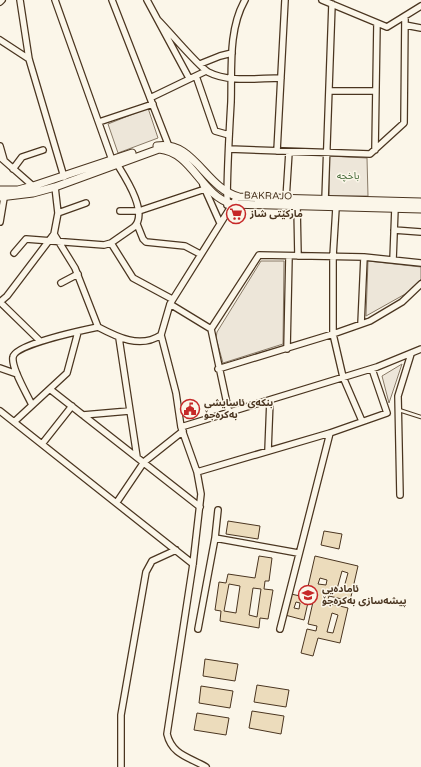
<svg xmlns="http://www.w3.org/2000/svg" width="421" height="767" font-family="'Varela Round','Noto Sans Arabic',sans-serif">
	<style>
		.green { fill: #ede6d9; stroke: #887966 }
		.building { fill: #ecdcbc; stroke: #4a3520; fill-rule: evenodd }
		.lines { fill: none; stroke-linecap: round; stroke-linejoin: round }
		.service-casing { stroke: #4a3520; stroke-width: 4.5 }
		.minor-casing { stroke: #4a3520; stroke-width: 8 }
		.tertiary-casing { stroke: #4a3520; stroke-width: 9 }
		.service { stroke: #fbf6e9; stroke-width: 2.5 }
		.minor { stroke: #fbf6e9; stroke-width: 5.5 }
		.tertiary { stroke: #fbf6e9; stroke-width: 7 }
		.labels { text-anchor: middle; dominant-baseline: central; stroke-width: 3; stroke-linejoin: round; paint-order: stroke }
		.park-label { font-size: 10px; fill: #436837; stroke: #fbf6e9 }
		.street-label { font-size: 10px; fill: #4a3520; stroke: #fbf6e9 }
		.poi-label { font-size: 10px; font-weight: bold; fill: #4a3520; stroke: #fbf6e9; text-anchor: start }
	</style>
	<rect width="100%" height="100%" fill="#fbf6e9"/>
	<path class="green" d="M148,108L158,138L118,153L108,124Z
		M329,156L367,158L368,196H329Z
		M261,261H284L283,344L223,363L216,338L217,332Z
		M368,261L421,267V279L407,293L366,316Z
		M402,364L389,403L382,376Z"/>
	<path class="building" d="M228,521L260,526L258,539L226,534Z
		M324,531L342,534L339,549L321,545Z
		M259,556L272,558L269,581H265L264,589L273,590L268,619L260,618L259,628L220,621L221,611L215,610L219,582L226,583L228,574L255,578ZM229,584L240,586L236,613L224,611ZM253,588L261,589L257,617L249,615Z
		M315,556L358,566L350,601L329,596L327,603L348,608L340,643L318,638L313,656L301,653L307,629L316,631L317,626L308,624L315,593L307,591ZM342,571L348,573L343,591L337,589ZM320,578L327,580L326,585L318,584ZM332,613L338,615L333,633L327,632Z
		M291,594L309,598L304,620L285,615ZM296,602L300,603L299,609L294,608Z
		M205,659L238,664L235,681L203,676Z
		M257,685L289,690L286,707L254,702Z
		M201,686L233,691L230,708L199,703Z
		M252,711L284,716L281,734L249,728Z
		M197,713L229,718L226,735L194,730Z"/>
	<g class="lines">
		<defs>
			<path id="service" d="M399,410L421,417"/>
			<path id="minor" d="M20,0L29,59L64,177
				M55,0L112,160
				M112,0L168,144
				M147,0L189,78
				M322,0L387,27L421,6
				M0,2L2,0
				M158,20C168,30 198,66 208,72C229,83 258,78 281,78
				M405,25L421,28
				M0,40L29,59
				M200,64L220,56L232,53
				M196,76L215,131L229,135
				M329,91H375
				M150,98L206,71
				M99,122L153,104
				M0,146L4,160
				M229,149L370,154L404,123L405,16
				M375,150L377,23
				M277,151L285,0
				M0,157L33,186
				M13,169L22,157L43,150
				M203,185L220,223
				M286,199L289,152
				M325,200L332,4
				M227,205C227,171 229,136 231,102C232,68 228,30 245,0
				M297,206L298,256
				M336,208L333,256V334L343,377L362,421
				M120,211H139L208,188
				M58,213L86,203
				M0,222L4,198
				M137,224L143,239L146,242L185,246L200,254
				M394,230L421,232
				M54,234L75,268L98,327C117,337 140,349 161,335
				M111,243L133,278L172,299
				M14,253L26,239L104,245L111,243L134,227C149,213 125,177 117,164
				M393,260L395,208
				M61,283L78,274
				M0,302L7,296L54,234L58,213L55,187
				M0,302L40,341
				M170,304L211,329
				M361,324L364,257
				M119,338L137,457
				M287,349L289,256
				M0,368L17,374
				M218,369L333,334L370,321L402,302L421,284
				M51,390L200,507
				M32,405C27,394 11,368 13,357C15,344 84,330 98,327
				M0,411L193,564
				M229,413L211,329L259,255L364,257L421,263
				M83,415L129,411
				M14,422L67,373L78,332
				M181,427L377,367L421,349
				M42,444L72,406
				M268,451L270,400
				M197,472L330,433L387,413L372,369
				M400,495L398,396L411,354
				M117,502L144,462L183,431
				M215,538L298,553
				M198,629L215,538L218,510
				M280,629L330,433
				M121,767V715L146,572L152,561L176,550
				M206,767C189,757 172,755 167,734L193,564L201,494L197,472L181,427L176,393L161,335L170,304L237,197"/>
			<path id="tertiary" d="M157,146C194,140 205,188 239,197L421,202
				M0,190H18L33,186L132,153
				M0,197L33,193L55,187L159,149C193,152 200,195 232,204L421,209"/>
		</defs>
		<use href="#service" class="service-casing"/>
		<use href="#minor" class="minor-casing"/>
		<use href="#tertiary" class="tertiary-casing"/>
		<use href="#service" class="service"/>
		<use href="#minor" class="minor"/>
		<use href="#tertiary" class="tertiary"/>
	</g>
	<defs>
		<symbol id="supermarket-ring" viewBox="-11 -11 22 22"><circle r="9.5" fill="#fbf6e9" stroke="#c62828" stroke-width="1.5"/><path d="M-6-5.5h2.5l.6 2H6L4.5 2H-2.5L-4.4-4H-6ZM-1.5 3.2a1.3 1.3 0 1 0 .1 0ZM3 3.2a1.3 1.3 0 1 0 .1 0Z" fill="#c62828"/></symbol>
		<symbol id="civic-ring" viewBox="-11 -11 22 22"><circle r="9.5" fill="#fbf6e9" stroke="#c62828" stroke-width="1.5"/><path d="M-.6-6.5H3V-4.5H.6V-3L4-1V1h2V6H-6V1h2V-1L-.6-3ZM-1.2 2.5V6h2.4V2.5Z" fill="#c62828"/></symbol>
		<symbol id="school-ring" viewBox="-11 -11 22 22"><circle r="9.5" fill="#fbf6e9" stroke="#c62828" stroke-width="1.5"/><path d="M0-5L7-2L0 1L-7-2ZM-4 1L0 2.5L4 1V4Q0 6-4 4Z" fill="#c62828"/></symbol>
	</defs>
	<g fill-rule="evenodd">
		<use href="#supermarket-ring" x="225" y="203" width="22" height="22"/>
		<use href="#civic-ring" x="179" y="398" width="22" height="22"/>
		<use href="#school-ring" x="297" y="584" width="22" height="22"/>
	</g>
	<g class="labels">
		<g class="park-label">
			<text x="348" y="176">باخچە</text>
		</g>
		<g class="street-label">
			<text transform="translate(268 196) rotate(1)">BAKRAJO</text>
		</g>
		<g class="poi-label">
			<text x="250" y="214">مارکێتی شاز</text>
			<text x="204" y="403">بنکەی ئاسایشی<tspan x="204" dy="12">بەکرەجۆ</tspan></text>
			<text x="322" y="589">ئامادەیی<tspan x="322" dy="12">پیشەسازی بەکرەجۆ</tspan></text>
		</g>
	</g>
</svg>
